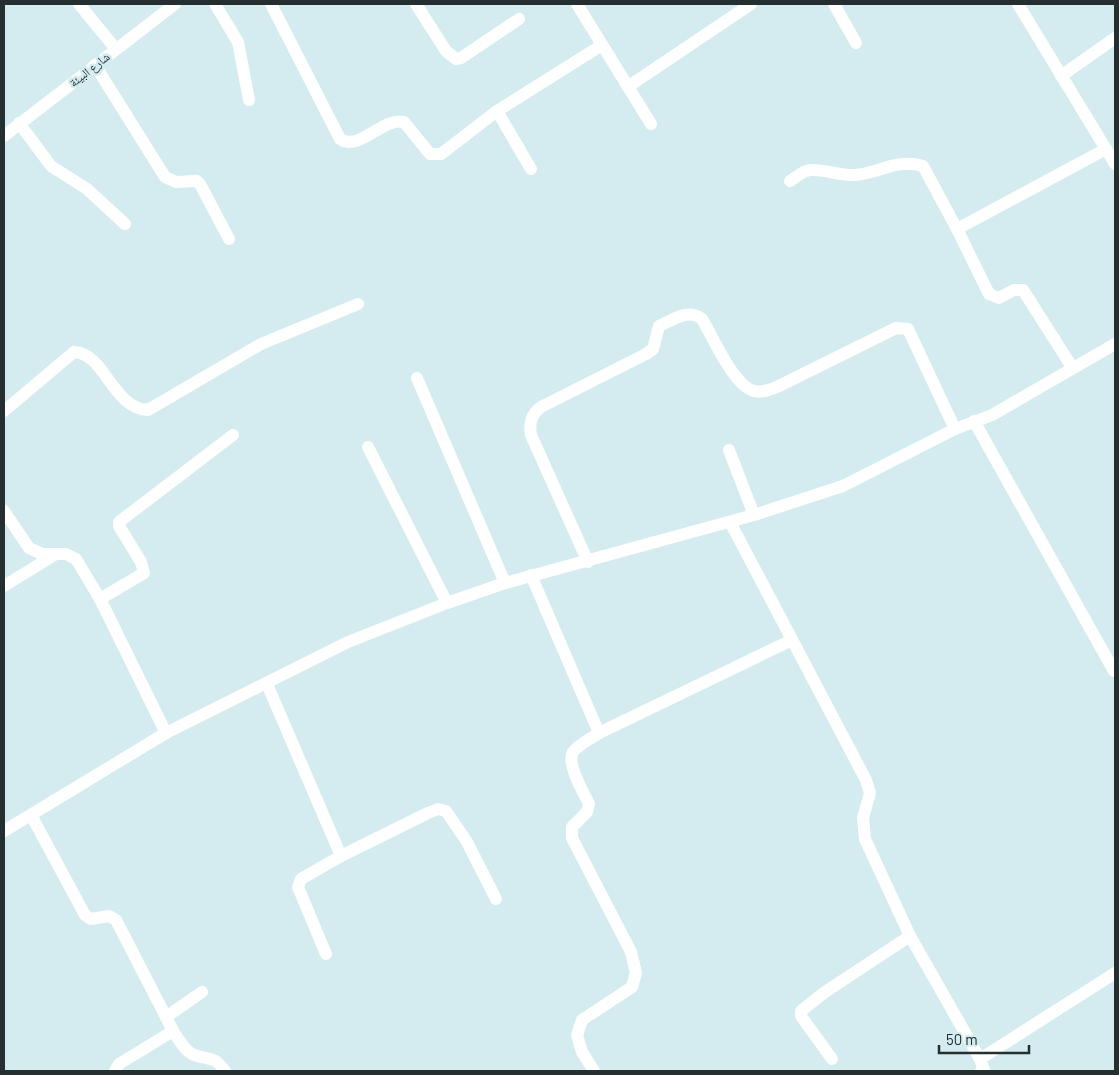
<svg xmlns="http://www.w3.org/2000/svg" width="1119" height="1075" viewBox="0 0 1119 1075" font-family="Barlow,'Noto Naskh Arabic',sans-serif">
	<rect width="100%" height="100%" fill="#d4ecef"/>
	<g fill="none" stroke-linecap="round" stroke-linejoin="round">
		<g stroke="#fff" stroke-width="12">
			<polyline points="79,4 115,48"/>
			<polyline points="215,4 238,42 249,100"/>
			<path d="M271,4L340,139C360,152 382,117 404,122L430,154H441L497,111L602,45"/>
			<polyline points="416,4 446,51 456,59 461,58 519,19"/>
			<polyline points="577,4 651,124"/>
			<polyline points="834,4 856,43"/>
			<polyline points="1018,4 1115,164"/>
			<polyline points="95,65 165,177 176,182 197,181 200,184 229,239"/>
			<polyline points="1061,76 1115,38"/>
			<polyline points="629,86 751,4"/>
			<polyline points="497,111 531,169"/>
			<polyline points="19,123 51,166 87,189 125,224"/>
			<polyline points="4,136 175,4"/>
			<path d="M790,181C796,177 804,170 811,170C825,169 839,176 854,175C879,174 895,158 923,166L957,229L1106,149"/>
			<polyline points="957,229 989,294 999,298 1014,290 1023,290 1072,367"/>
			<polyline points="417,378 505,583"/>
			<path d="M4,411L74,352C105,353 112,408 148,410L261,344L358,304"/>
			<polyline points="974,421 1114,671"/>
			<polyline points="368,447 447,603"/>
			<polyline points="729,450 754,515"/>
			<polyline points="4,511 29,548 42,554 66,554 76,559 100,599 166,733"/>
			<polyline points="730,522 866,780 870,793 863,818 865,839 910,936 980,1059 1115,973"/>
			<path d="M588,562L531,435C529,422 531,415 541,407L646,354L653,349L659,326C673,320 688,308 702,319C713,337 733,385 754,391C762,393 769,390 777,387L896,328L908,329L955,429"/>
			<path d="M531,575L599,733C592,738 578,745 573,752C566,764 584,793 589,804L587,812L572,827V838L631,952L636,973L632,987L582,1020L577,1035L582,1052L594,1071"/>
			<polyline points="4,586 56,554"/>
			<polyline points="100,599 144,573 141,562 119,526 119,522 233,435"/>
			<polyline points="267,684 341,856 301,879 298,887 326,954"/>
			<polyline points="599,733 792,640"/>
			<polyline points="31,815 85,915 91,919 109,916 116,920 166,1017 202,992"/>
			<polyline points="4,831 166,733 348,642 447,603 505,583 754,515 843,486 955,429 992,415 1115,344"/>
			<polyline points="341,856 428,813 438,809 446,811 467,842 496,899"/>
			<path d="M173,1031C178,1038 185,1052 194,1055C211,1061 213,1055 225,1071"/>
			<polyline points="832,1059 801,1016 801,1011 825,992 910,936"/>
			<polyline points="980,1059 984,1070 981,1071"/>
			<polyline points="115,1071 119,1064 173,1031 166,1017"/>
		</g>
	</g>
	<g text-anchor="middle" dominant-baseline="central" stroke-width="5" stroke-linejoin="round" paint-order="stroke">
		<g font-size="12" fill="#262f30" stroke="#d4ecef">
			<text transform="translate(89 69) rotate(-38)">شارع البيئة</text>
		</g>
	</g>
	<rect width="1119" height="1075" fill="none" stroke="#262f30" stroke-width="10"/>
	<path d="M939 1045v8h90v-8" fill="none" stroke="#262f30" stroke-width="2.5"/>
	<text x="946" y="1045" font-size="15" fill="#262f30" stroke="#d4ecef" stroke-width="4" paint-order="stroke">50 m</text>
</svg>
